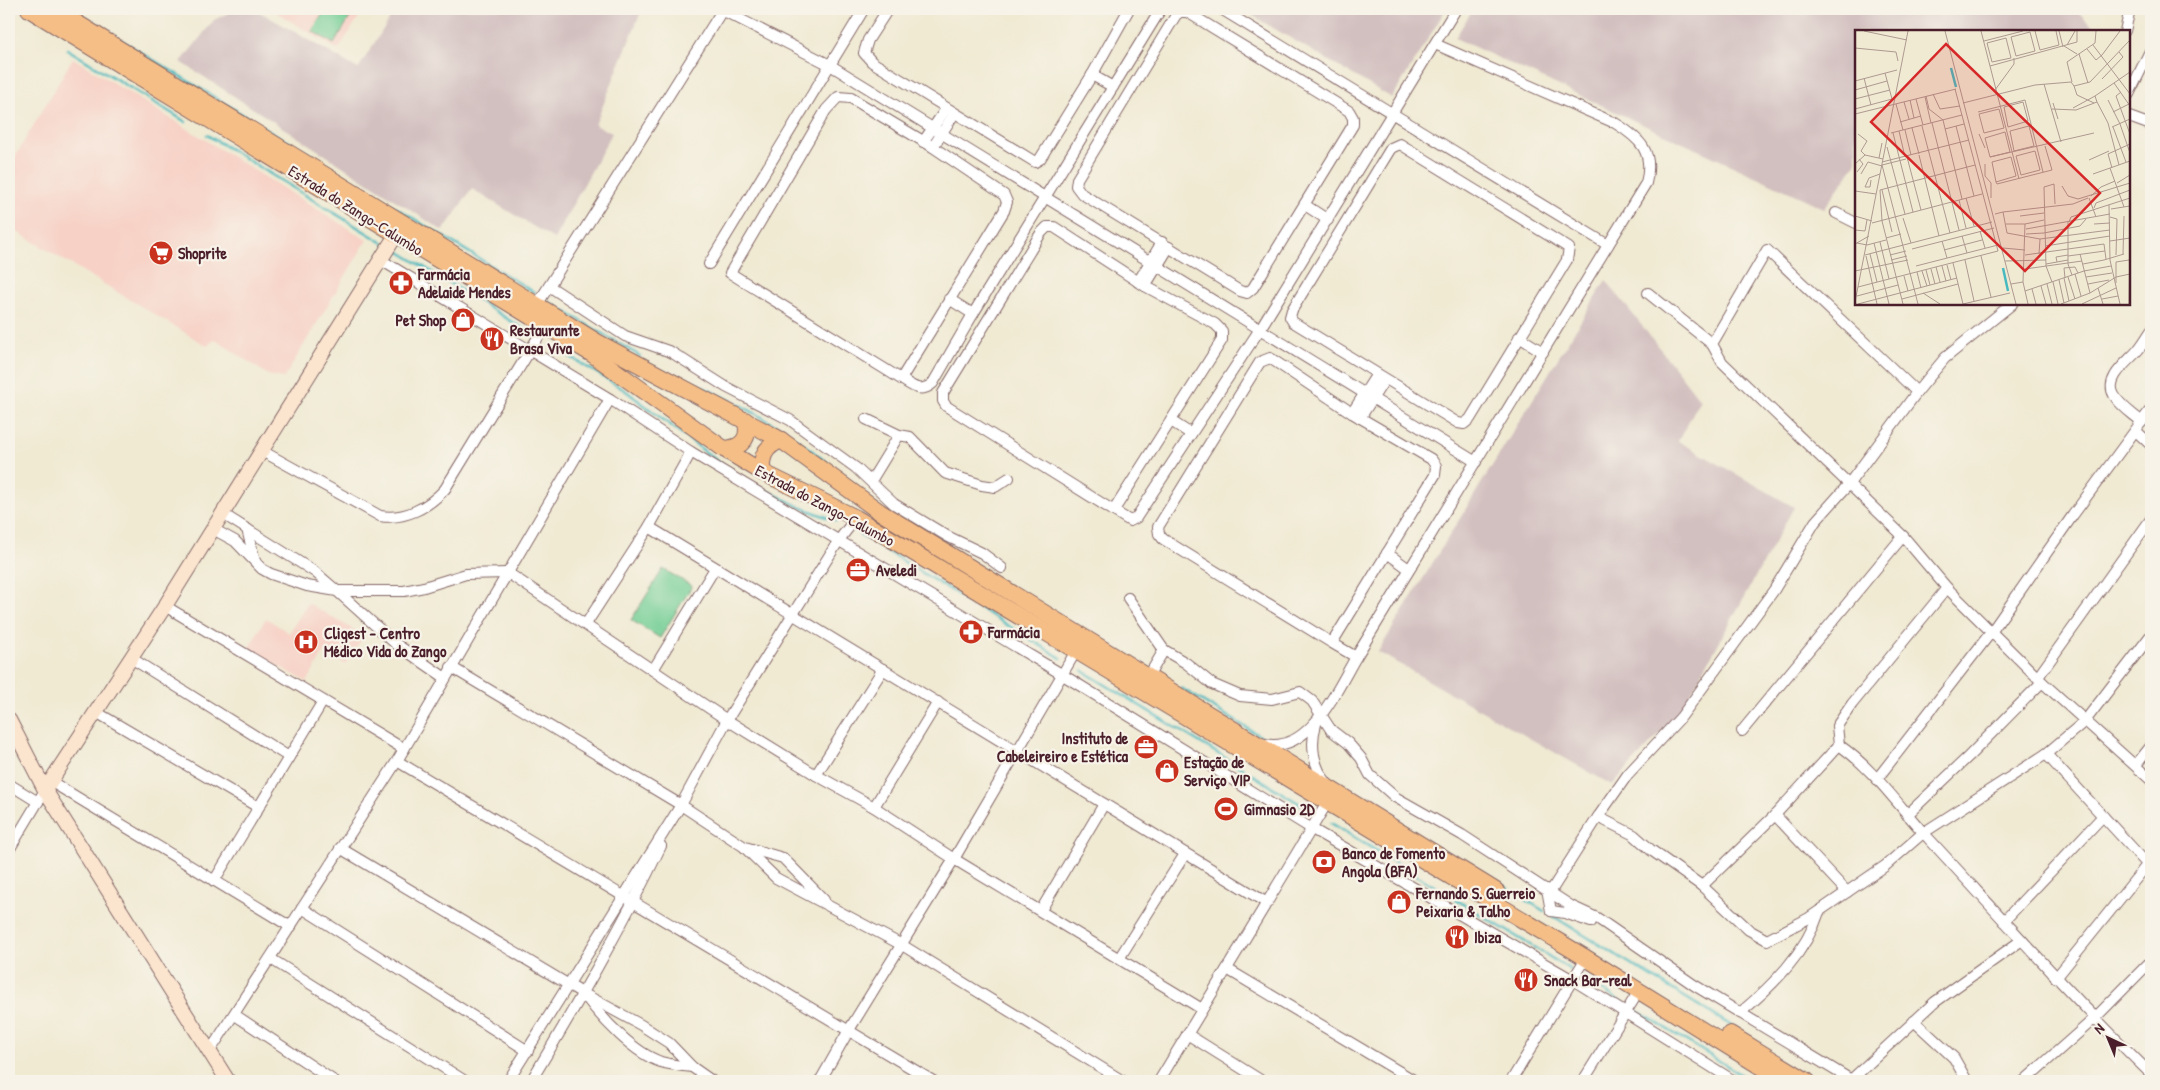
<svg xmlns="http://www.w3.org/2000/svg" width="2160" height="1090" viewBox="0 0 2160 1090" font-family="'Patrick Hand',sans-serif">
	<rect width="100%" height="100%" fill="#f7f3e8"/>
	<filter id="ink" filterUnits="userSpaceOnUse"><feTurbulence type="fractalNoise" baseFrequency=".02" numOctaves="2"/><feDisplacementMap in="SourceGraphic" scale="10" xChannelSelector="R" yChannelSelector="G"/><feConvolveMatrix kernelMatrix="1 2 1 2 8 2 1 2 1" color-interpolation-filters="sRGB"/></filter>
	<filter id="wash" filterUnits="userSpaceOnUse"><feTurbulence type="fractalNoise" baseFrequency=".0096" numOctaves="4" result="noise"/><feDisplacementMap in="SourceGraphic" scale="20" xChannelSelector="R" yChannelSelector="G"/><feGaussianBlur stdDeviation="1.12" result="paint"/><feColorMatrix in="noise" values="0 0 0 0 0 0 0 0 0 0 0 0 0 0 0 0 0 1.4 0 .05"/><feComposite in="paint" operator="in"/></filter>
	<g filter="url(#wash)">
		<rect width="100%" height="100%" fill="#f0ead3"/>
		<g fill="#f7d1c6">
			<polygon points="271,9 364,9 338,50"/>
			<polygon points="73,58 367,240 284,378 268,375 215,339 207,346 9,227 9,167"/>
			<polygon points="308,603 364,636 345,664 324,652 307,682 248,649 266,618 289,633"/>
		</g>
		<g fill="#d2bfbf">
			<polygon points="236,9 255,9 358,69 396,9 642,9 595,125 612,133 554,239 472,189 443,231 181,62 214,20"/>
			<polygon points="1241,9 1446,9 1392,98"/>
			<polygon points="1473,9 2075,9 2098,31 1856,31 1856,164 1824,208 1455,38"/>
			<polygon points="1606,280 1700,400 1678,441 1794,507 1681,711 1612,785 1378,652"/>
		</g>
		<g fill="#76cf96" stroke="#607760">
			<polygon points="326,9 355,9 334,44 312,31"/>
			<polygon points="663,569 692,586 660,638 631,620"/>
		</g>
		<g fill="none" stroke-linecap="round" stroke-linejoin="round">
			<g stroke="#49b9c0" stroke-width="2.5">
				<polyline points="70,9 534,292"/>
				<polyline points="67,49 186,122"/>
				<polyline points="207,135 385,244"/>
				<polyline points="395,249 530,333"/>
				<polyline points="549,302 640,356"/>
				<polyline points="551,345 626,391 725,467"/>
				<path d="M676,375C735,401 780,423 830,465"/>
				<polyline points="758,486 800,507 837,521"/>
				<polyline points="859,534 1061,658"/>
				<polyline points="1083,671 1310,810"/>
				<polyline points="1181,688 1265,739"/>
				<polyline points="1331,823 1571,970"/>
				<polyline points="1499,883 1544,911"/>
				<polyline points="1553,916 1735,1028"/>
				<polyline points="1591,983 1625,1004"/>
				<polyline points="1634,1009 1752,1081"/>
				<polyline points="1812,1075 1821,1081"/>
			</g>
		</g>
	</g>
	<g filter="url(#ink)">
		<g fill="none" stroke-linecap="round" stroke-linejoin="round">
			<defs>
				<g id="street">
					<polyline points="720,9 830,65 1476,462"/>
					<polyline points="888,9 868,40 864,53 872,62 1035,162 1040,159 1092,75 1129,9"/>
					<polyline points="1221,9 1608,245"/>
					<polygon points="1180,12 1187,12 1349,111 1353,118 1353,125 1253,288 1247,293 1240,291 1082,194 1076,186 1077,179 1176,15"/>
					<polyline points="2125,31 2130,9"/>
					<polyline points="1092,75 1113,87"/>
					<polyline points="2129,94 2151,49"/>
					<polygon points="838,97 851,98 933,147 1004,195 1007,202 1004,211 901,379 730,273 826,110"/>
					<polyline points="2129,117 2151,125"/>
					<polyline points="923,142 946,109"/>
					<polygon points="1400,144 1569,248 1567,260 1470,419 1464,424 1458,423 1293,322 1290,317 1292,310 1391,148"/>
					<polyline points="933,147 954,114"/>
					<polyline points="1305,205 1328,220"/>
					<polyline points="1836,213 1856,223"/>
					<polyline points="381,260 610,399 691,452 1063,675 1312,829 1573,980 1734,1081"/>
					<polyline points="709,264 864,9"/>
					<polyline points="1138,282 1162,242"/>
					<polyline points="549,286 625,336 671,352 726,387 790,420 856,468 894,504 947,536 982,553 1002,568"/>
					<polyline points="1145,286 1169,247"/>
					<polyline points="1648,293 1712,344"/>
					<polyline points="949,299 973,314"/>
					<polyline points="537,305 723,9"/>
					<polyline points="1519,337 1543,352"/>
					<path d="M901,379C912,386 921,394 933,383L973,314L1161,9"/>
					<polyline points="1917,392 1767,250 1712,344 1722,362 1903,536 1947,588 2042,682 2151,780"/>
					<polyline points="1352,413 1377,374"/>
					<polyline points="1360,418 1385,379"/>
					<polyline points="866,419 899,435 910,437 945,473 982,485 995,487 1009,478"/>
					<polyline points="1171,421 1191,434"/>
					<path d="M2142,422C2133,414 2120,406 2114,395C2104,378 2129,361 2138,350C2143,344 2147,337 2151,331"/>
					<polyline points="2136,431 2151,445"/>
					<path d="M262,451L380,516C404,520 428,508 445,489L545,326"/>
					<polyline points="871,481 899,435"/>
					<polyline points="1114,510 1222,340 1222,331 1215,324 1145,286 1054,227 1047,227 1041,233 943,393 943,401 946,406 1130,521 1136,518 1260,329 1456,9"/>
					<polyline points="223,514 315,572 337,591 404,591 424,587 466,574 508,573 727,720 816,775 874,807 954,859 1202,1009"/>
					<polyline points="649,527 1267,903"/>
					<polyline points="213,529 235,541 262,569 271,574 307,586 337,591 396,644 444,677"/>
					<polyline points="247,529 255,561"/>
					<polyline points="1387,553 1409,569"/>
					<path d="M1947,588L1852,704L1837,726L1839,745C1875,770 1900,808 1930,840C2003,919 2074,999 2151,1074"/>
					<polyline points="1128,598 1164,650 1186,663 1212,684 1240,696 1272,699 1300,692 1312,701 1331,730 1348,743 1361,758 1370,775 1395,797 1462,835 1571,906 1597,918 1694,985 1853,1081"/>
					<polyline points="165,606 404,749"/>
					<polyline points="586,624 649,527 691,452"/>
					<path d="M1332,643L1435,475L1436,466L1431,459L1352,413L1270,358L1260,362L1158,527L1159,534L1163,539L1332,643L1356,657L1646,183C1654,152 1641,139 1615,123L1435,44"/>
					<polyline points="131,658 289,757"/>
					<polyline points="451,667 681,805 743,846 776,878 902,945 1123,1081"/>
					<polyline points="653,670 715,568"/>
					<polyline points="1148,677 1164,650"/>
					<polyline points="2038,677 2151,519"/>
					<polyline points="96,712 258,807"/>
					<path d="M1316,724C1310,744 1313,767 1327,783"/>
					<polyline points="1742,731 1903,536"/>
					<path d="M1261,743C1308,758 1337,689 1356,657"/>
					<polyline points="2046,754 2147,864"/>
					<polyline points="397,761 933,1081"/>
					<polyline points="2136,765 2151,746"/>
					<polyline points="816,775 883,669"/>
					<polyline points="1877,779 1992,631 2073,515 2151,409"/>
					<polyline points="50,781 291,927"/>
					<polyline points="9,784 38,802"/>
					<polyline points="874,807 938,702"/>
					<polyline points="1775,815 1847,892"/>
					<polyline points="1907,815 1969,756 2042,682"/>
					<polyline points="1598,817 1628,774 1681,717 1774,590 1815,522 1848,485 1917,392 1945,358 2012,304"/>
					<polyline points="745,847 783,858 824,900"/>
					<polyline points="340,848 584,994 641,1025 669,1043 692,1067 712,1081"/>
					<polyline points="9,850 45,790"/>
					<polyline points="214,881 323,701"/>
					<polyline points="1702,886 1775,815 1839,745"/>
					<polyline points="1547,889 1551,911"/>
					<polyline points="1551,891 1598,817 1634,835 1651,850 1702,886 1749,930 1767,940 1809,918 1885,866 1923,833 2046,754 2085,721 2151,635"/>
					<polyline points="302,908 528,1051"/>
					<polyline points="1041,910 1104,804"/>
					<polyline points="1551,911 1565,913 1591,922"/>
					<polyline points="2004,921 2103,816"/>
					<polyline points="1120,957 1185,854"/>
					<polyline points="271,959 465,1081"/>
					<polyline points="1227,969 1415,1081"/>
					<polyline points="2056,978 2151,860"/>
					<path d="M586,997C603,1020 634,1053 661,1062C671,1065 682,1066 692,1067"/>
					<path d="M1740,1013C1772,986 1806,953 1819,912"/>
					<polyline points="235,1015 334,1081"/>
					<polyline points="1914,1021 1954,1058 1967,1081"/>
					<polyline points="1187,1034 1262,1081"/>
					<polyline points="210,1051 397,761 610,399"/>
					<polyline points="1851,1080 1935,1002 2022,940"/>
					<polyline points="508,1081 681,805 727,720 839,540 856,518"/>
					<path d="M531,1081C577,1004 622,927 661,846"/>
					<polyline points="820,1081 849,1030 954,859 1076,651"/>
					<polyline points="1159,1081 1327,803"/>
					<polyline points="1511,1081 1586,958"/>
					<polyline points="1583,1081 1639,991"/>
					<polyline points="2024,1081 2094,1019 2151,961"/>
				</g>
				<g id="secondary">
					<polyline points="9,720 45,790 228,1081"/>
					<polyline points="45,790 165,606 396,235"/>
				</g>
				<g id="primary">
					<polyline points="29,9 592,354 724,449 762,472 856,518 1586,958 1784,1081"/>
					<polyline points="54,9 597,342 781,440 880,512 1496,891"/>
					<path d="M724,449C743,448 751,437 745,420"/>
					<path d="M762,472C761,456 765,447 781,440"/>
					<polyline points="1730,1034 1807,1081"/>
				</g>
			</defs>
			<use href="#street" stroke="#846666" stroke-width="12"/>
			<use href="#secondary" stroke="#846666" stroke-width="16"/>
			<use href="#primary" stroke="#846666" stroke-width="18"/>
			<use href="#street" stroke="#fff" stroke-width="10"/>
			<use href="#secondary" stroke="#fbe5cf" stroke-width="14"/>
			<use href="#primary" stroke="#f6be87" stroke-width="16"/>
		</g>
	</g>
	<defs>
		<symbol id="supermarket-disc" viewBox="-11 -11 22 22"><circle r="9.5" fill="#c8321e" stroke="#f7f3e8"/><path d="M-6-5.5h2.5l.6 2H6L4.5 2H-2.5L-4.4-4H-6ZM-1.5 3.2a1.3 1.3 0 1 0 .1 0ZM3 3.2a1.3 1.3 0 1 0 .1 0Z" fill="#fff"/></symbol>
		<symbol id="pharmacy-disc" viewBox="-11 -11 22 22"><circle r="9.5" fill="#c8321e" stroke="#f7f3e8"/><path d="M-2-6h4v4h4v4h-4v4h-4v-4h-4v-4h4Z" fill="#fff"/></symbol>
		<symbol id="shop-disc" viewBox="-11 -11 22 22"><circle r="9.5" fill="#c8321e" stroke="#f7f3e8"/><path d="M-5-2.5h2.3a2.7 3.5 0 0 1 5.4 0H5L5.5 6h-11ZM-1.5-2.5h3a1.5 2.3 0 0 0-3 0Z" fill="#fff"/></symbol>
		<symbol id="restaurant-disc" viewBox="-11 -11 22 22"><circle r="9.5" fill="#c8321e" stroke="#f7f3e8"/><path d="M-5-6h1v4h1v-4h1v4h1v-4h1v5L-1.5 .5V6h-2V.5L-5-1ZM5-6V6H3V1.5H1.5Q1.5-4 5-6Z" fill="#fff"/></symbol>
		<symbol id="office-disc" viewBox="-11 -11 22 22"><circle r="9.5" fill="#c8321e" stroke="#f7f3e8"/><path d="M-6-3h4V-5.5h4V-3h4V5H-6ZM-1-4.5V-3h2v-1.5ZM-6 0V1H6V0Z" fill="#fff"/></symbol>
		<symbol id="hospital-disc" viewBox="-11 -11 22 22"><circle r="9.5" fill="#c8321e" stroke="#f7f3e8"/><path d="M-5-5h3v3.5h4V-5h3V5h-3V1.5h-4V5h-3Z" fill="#fff"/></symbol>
		<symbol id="stadium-disc" viewBox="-11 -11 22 22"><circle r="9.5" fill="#c8321e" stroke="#f7f3e8"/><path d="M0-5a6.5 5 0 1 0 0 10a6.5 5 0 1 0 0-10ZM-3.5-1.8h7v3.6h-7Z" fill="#fff"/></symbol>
		<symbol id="bank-disc" viewBox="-11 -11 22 22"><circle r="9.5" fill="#c8321e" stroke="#f7f3e8"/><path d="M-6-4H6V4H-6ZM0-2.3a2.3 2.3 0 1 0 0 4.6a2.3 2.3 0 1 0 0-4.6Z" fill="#fff"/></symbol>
	</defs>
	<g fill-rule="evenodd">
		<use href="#supermarket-disc" x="147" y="239" width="28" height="28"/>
		<use href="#pharmacy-disc" x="387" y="269" width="28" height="28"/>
		<use href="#shop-disc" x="449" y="306" width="28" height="28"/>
		<use href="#restaurant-disc" x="478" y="325" width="28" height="28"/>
		<use href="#office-disc" x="844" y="556" width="28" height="28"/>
		<use href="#pharmacy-disc" x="957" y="618" width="28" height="28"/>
		<use href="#hospital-disc" x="292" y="628" width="28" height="28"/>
		<use href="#office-disc" x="1132" y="733" width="28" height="28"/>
		<use href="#shop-disc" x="1153" y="757" width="28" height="28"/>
		<use href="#stadium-disc" x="1212" y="795" width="28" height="28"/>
		<use href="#bank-disc" x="1310" y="848" width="28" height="28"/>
		<use href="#shop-disc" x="1385" y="888" width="28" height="28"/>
		<use href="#restaurant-disc" x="1443" y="923" width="28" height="28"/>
		<use href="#restaurant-disc" x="1512" y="966" width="28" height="28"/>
	</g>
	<g text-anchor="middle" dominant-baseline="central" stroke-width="4.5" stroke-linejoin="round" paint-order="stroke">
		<g font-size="16" fill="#4a1f2b" stroke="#f7f3e8">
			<text transform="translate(356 210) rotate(32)">Estrada do Zango-Calumbo</text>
			<text transform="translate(825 505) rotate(28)">Estrada do Zango-Calumbo</text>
		</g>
		<g font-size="16" font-weight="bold" fill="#4a1f2b" stroke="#f7f3e8" text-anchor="start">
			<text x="178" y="253">Shoprite</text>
			<text x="418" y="274">Farmácia<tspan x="418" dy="18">Adelaide Mendes</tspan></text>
			<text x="446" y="320" text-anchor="end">Pet Shop</text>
			<text x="510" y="330">Restaurante<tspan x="510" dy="18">Brasa Viva</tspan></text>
			<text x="876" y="570">Aveledi</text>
			<text x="988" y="632">Farmácia</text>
			<text x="324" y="633">Cligest - Centro<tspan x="324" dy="18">Médico Vida do Zango</tspan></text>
			<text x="1128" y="738" text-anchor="end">Instituto de<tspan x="1128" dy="18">Cabeleireiro e Estética</tspan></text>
			<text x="1184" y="762">Estação de<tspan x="1184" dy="18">Serviço VIP</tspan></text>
			<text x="1244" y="809">Gimnasio 2D</text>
			<text x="1342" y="853">Banco de Fomento<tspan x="1342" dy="18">Angola (BFA)</tspan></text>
			<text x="1416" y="893">Fernando S. Guerreio<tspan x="1416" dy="18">Peixaria &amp; Talho</tspan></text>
			<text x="1474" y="937">Ibiza</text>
			<text x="1544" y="980">Snack Bar-real</text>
		</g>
	</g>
	<g transform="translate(1855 30)">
		<rect width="275" height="275" fill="#f0ead3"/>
		<path fill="none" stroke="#49b9c0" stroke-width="2.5" d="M96,38L101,57M148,238L153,261"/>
		<path fill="none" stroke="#ae9990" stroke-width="1" d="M9,1L52,10M90,1L161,274M126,1L164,149M180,1L185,20L204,15L201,1M204,1L208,17M175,2L180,21L161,26L156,7ZM151,8L156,28L137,32L132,13ZM129,11L168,1M212,15L220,1M238,15L275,64M209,16L222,24M0,18L41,22L43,31M232,19L241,30L247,25M224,24L233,53M247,25L265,1M135,36L222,12V1M30,43L37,69M9,48L16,75M247,49L268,27L264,22M0,51L42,40M217,52L212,32L240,13L241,1M259,53L275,76M189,54L206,112M219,56L222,65L239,73M100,59L143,221M0,60L32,51M140,60L159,34V28M266,62L261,66L275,104M78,64L85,79L105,76M71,66L74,79L88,90L107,169M70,67L76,93M0,69L35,60M61,69L68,95M55,70L59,88M253,70L265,94M49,72L54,89M168,72L173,91L153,97L149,77ZM242,72L253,93L264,135M108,73L180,55L216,52L219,56L235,52L275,10M198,73L203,89M41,74L48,100M218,78L240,66M0,79L37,69M144,79L149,98L129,103L124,84ZM197,79L221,80L242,72L240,66L275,42M123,82L170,70L188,142M258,82L274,74M0,84L101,59M45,92L66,86M77,93L104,200M265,94L275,123M67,96L95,203M101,96L119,166M174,96L179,116L159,121L155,101ZM257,97L275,89M258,97L271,132M57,98L64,124M90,99L109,94M50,100L56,125M44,101L50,127M150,102L155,122L135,127L130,108ZM36,103L107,85M38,103L58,182M3,104L12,111L6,121L10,125M124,104L130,118M32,117L50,184M180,121L185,140L166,145L161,126ZM64,125L84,206M52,127L66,180M135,127L239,103M156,127L161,146L141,152L137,132ZM24,128L27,113M234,130L254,121M27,132L114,110M0,134L10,125L28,129M130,134V146L136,153V168M27,135L63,274M27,135L51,129M255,138L269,177M257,138L253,124L275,114M2,142L8,134L4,129M6,144L13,132L27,136M238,144L275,131M16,150L15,157H10L14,148L25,144M141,152L142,154L197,140L190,116M262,153L275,145M207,156L213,166L223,169L275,153M25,160L27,191L48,274M25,160L120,135M27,160L37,202M0,161L21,164M236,166L246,157L260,151M111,168L119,196M234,168L241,187M104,170L111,198M254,175L255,230L265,274M239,178L241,173L275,160M256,179L275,176M148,182L218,174L233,168M140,184L148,182L152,203L185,209L255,200M0,186L17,191M165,186L189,183M255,187L262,189L261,225M48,188L56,213M213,192V234L217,245M214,192L216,187L275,168M17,193L127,164M151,194H170M239,194L255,193M171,199L255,184M0,200L10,201L12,190M125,201L130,218M189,203L225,196L231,189M171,204L189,203M107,206L112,223M31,208L46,204M87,211L92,228M255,211L275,208M25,212L34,249M2,213L12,215L31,210M19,213L34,274M0,214L14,206M190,216L255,206M148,218L170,220M57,219L139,198M89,220L127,210M15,224L22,252M184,224L185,209M225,224L235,263M268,224L269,186M10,225L137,192M35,225L51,221M170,225L249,214L251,229M11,226L22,274M126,226L136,267M213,226L250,221M36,230L52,226M110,230L119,271M249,230L269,224M150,231L191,230M202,232L201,227L213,225M98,233L108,274L155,263M191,234L213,230M228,234L249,230M92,235L96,250M61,236L143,215M87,236L91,251M81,237L85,252M76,239L80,254M170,239L227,231M71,240L75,255M0,241L53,230M67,241L72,256M62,242L66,258M220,244L226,266M49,246L53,261M213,247L220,269M231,247L257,243M209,248L214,271M210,248L209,238L220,237L223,243M204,250L209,273M168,252L170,194L189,190M197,252L191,236L189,157L199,154L200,174M198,252L203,274M261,253V232L274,230M156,254L168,252L173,274M192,254L197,274M233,254L254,250M186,256L191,274M3,257L143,221M243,258L248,274M177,259L181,274M170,261L229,241L256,236M68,263L85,274M2,266L43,255M47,269L103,254M247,269L263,266M0,272L53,1M3,274L102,248M206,274L235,263L261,247L275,244M227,274L261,258M274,274L275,210"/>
		<path fill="#d62828" fill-opacity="0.15" stroke="#d62828" stroke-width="2.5" d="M91,14L245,163L170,241L16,92Z"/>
		<rect width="275" height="275" fill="none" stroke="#4a1f2b" stroke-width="2.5"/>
	</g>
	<rect width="2160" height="1090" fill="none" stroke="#f7f3e8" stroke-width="30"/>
	<g transform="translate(2108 1038) rotate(316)" stroke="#f7f3e8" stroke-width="4" paint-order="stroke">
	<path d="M0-4L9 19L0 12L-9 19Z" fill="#4a1f2b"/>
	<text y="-8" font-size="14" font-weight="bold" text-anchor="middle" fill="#4a1f2b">N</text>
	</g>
</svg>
